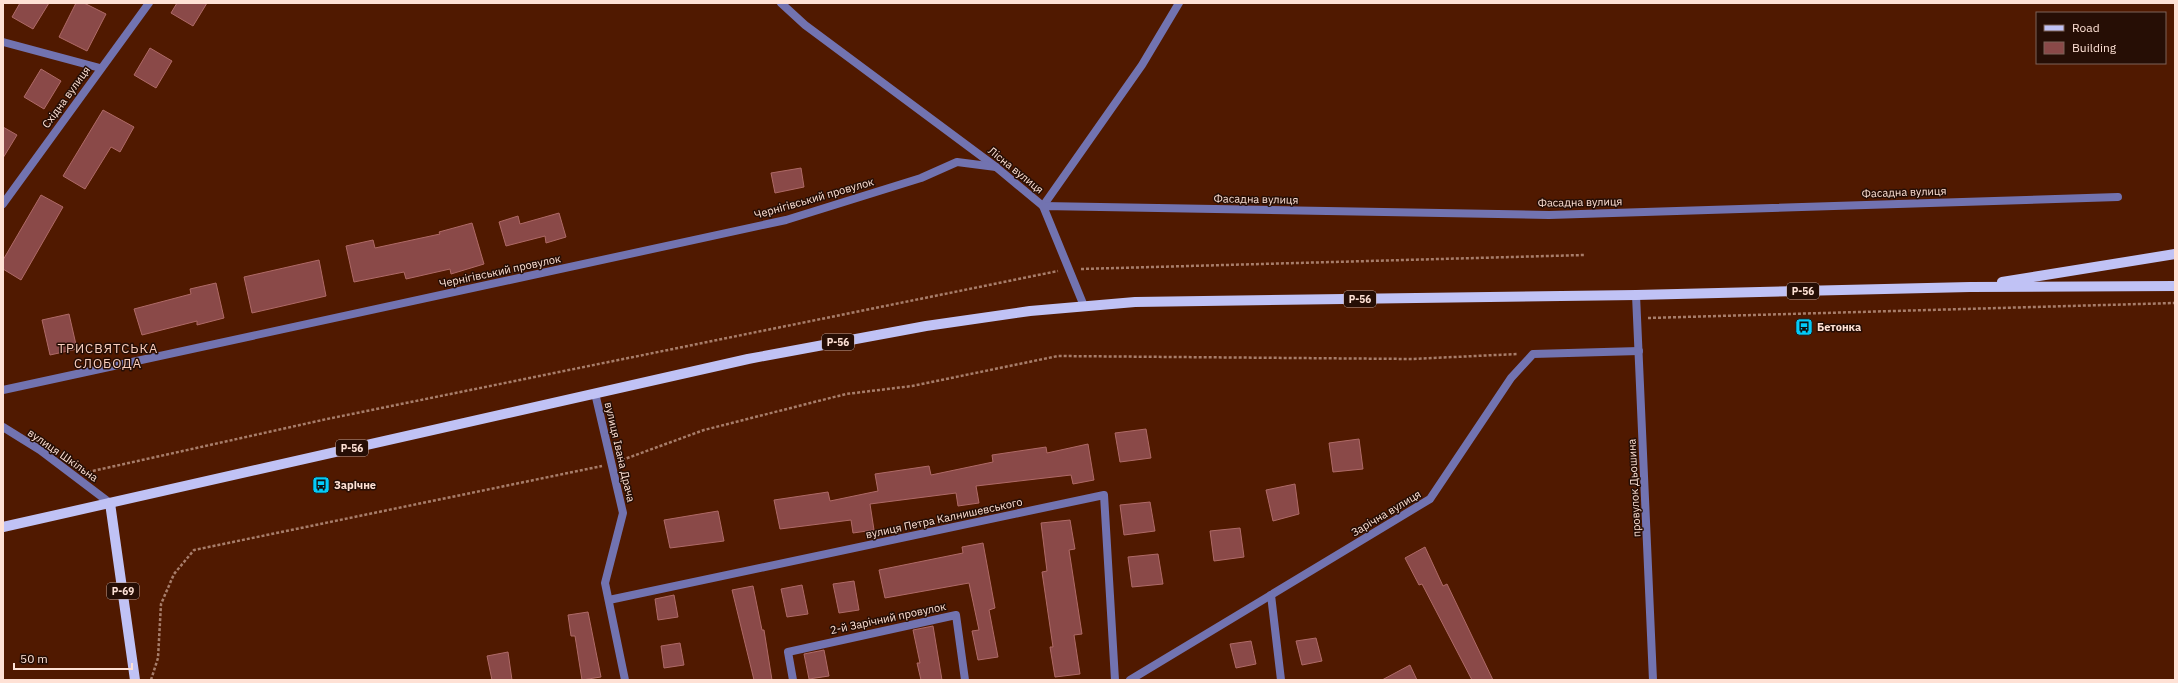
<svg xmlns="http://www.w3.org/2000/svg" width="2178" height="683" viewBox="0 0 2178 683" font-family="'IBM Plex Sans',sans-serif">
	<rect width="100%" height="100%" fill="#501900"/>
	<g fill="#8a4948" stroke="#af6a67">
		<polygon points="20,3 49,3 33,29 12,17"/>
		<polygon points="76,3 84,3 106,14 87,51 59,37"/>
		<polygon points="177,3 207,3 193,26 171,13"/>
		<polygon points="150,48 172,61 156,88 134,75"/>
		<polygon points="41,69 61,81 44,109 24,97"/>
		<polygon points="103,110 134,127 120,152 111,147 85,189 63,176"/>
		<polygon points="3,127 17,135 3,158"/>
		<polygon points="801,168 804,187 775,193 771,173"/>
		<polygon points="41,195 63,207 21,280 3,269 3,260"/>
		<polygon points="559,213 566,237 546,243 545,236 506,246 499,222 518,216 520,224"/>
		<polygon points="472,223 484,264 451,274 450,269 406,279 404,272 354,282 346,246 373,240 375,248 440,234 439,232"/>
		<polygon points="319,260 326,296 252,313 244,277"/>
		<polygon points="216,283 224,318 197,325 197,321 142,335 134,309 191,294 190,289"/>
		<polygon points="69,314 77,349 50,355 42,320"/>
		<polygon points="1146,429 1151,458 1120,462 1115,433"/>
		<polygon points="1359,439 1363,469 1333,472 1329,443"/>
		<polygon points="1088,444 1094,480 1073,484 1071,475 976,486 979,503 958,506 956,493 870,504 874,530 853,533 851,520 780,529 774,500 828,492 830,501 878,491 875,474 929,466 931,475 993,462 992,455 1046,447 1047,453"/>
		<polygon points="1295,484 1299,514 1273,521 1266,490"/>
		<polygon points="1150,502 1155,531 1124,535 1120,505"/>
		<polygon points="718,511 724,541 670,548 664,520"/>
		<polygon points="1070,520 1075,549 1069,550 1082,634 1074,635 1080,674 1055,677 1050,647 1053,647 1042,572 1047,571 1041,523"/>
		<polygon points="1240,528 1244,557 1214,561 1210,531"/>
		<polygon points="983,543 995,608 989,610 998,657 978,660 972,631 979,630 969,583 885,598 879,570 963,553 962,547"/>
		<polygon points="1425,547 1443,586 1447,584 1493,680 1472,680 1422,584 1419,585 1405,558"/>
		<polygon points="1158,554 1163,584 1132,587 1128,557"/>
		<polygon points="854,581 859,610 839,613 833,584"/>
		<polygon points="802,585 808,614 787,617 781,589"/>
		<polygon points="753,586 762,630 764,630 772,680 754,680 732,590"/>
		<polygon points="674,595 678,617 658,620 655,599"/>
		<polygon points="588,612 601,677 582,680 575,636 571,636 568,615"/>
		<polygon points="933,626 942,680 921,680 917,663 920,663 913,630"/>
		<polygon points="1316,638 1322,661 1302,665 1296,641"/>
		<polygon points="1251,641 1256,664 1236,668 1230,644"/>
		<polygon points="680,643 684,665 664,668 661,646"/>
		<polygon points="824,650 829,676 809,679 804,654"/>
		<polygon points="508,652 512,680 492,680 487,656"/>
		<polygon points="1410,665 1417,680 1382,680"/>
	</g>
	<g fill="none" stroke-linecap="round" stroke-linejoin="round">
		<g stroke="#a77d6a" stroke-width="2.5" stroke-dasharray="3 2" stroke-linecap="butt">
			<polyline points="1081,269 1584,255"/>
			<polyline points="1648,318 2175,303"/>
			<polyline points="622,460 704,430 846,394 912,386 1058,356 1412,359 1517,354"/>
			<polyline points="88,472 327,419 1058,271"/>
			<polyline points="151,680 158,658 161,604 174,574 194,550 602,466"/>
		</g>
		<polyline stroke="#7273b0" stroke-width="8" points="793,680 788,652 956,615 965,680"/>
		<g stroke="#7273b0" stroke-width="8">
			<polyline points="781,3 805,25 996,167 1043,206 1142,65 1179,3"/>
			<polyline points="3,42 100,68"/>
			<polyline points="3,204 149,3"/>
			<polyline points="1636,295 1653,680"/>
			<polyline points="1084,306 1043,206 1549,215 2118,197"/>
			<polyline points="3,390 786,220 921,178 957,162 996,167"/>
			<polyline points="595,393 623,513 605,583 625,680"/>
			<polyline points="3,427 40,450 110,503"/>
			<polyline points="1271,595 1281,680"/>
			<polyline points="609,600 1104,495 1115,680"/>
			<polyline points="1130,680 1430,499 1511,378 1533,354 1639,351"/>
		</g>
		<g stroke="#c0c2f5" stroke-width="10">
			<polyline points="2002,282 2175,254"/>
			<polyline points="110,503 135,680"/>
			<polyline points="3,527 748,359 926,326 1030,311 1135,302 1636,295 1970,287 2175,286"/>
		</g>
	</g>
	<defs>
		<symbol id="bus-square" viewBox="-11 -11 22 22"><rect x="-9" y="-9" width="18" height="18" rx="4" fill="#03cbf9" stroke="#260e05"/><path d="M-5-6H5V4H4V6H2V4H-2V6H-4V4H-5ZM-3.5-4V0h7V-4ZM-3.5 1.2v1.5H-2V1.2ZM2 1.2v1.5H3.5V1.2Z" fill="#111"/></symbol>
	</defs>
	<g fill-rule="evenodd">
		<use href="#bus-square" x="1794" y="317" width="20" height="20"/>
		<use href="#bus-square" x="311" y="475" width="20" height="20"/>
	</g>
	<g text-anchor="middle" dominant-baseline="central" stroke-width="3" stroke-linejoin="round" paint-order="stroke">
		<g fill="#260e05" stroke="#bda297" stroke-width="1">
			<rect x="1787" y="283" width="32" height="16" rx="3"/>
			<rect x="1344" y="291" width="32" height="16" rx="3"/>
			<rect x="822" y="334" width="32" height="16" rx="3"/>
			<rect x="336" y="440" width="32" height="16" rx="3"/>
			<rect x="107" y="583" width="32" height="16" rx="3"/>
		</g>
		<g font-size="10" font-weight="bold" fill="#fee1d5">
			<text x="1803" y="291">Р-56</text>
			<text x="1360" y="299">Р-56</text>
			<text x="838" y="342">Р-56</text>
			<text x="352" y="448">Р-56</text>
			<text x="123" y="591">Р-69</text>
		</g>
		<g font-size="11" fill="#fee1d5" stroke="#260e05">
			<text transform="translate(66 97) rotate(-54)">Східна вулиця</text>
			<text transform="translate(1016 170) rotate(39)">Лісна вулиця</text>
			<text transform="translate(1904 192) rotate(-2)">Фасадна вулиця</text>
			<text transform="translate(814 198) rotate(-16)">Чернігівський провулок</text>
			<text transform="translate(1256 199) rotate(1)">Фасадна вулиця</text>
			<text transform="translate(1580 202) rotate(-1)">Фасадна вулиця</text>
			<text transform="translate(500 271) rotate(-12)">Чернігівський провулок</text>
			<text transform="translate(620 452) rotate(77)">вулиця Івана Драча</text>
			<text transform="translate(63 455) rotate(35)">вулиця Шкільна</text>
			<text transform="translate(1634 488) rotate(-93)">провулок Дьошина</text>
			<text transform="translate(1386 513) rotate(-31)">Зарічна вулиця</text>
			<text transform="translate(944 518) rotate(-12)">вулиця Петра Калнишевського</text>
			<text transform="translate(888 618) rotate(-12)">2-й Зарічний провулок</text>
		</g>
		<g font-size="11" font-weight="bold" fill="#fee1d5" stroke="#260e05" text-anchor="start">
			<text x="1817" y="327">Бетонка</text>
			<text x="334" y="485">Зарічне</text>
		</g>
		<g font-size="13" letter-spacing="1" fill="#f9cebe" stroke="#260e05">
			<text x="108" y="348">ТРИСВЯТСЬКА<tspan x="108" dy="15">СЛОБОДА</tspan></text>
		</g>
	</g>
	<rect width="2178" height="683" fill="none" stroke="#fee1d5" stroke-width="8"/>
	<rect x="2036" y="12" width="130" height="52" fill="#260e05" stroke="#7c6258"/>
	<rect x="2044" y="25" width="20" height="6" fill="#c0c2f5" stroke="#7c6258"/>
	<text x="2072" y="32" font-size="12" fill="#fee1d5">Road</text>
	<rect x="2044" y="42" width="20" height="12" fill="#8a4948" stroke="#7c6258"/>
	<text x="2072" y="52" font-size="12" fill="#fee1d5">Building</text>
	<path d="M14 663v6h118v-6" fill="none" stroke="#fee1d5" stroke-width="2"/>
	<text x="20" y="663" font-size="12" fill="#fee1d5" stroke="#260e05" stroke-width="3" paint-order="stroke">50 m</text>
</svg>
